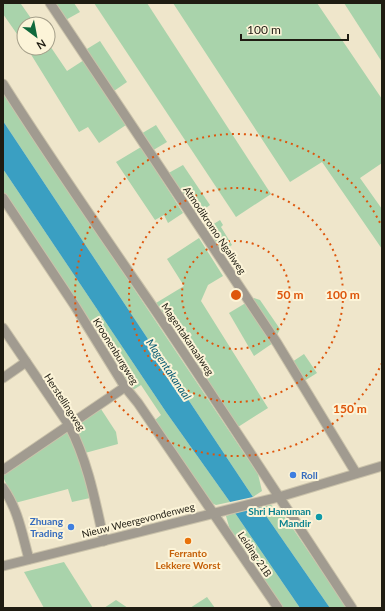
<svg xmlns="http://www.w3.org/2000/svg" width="385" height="611" viewBox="0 0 385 611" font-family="Lato,sans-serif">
	<rect width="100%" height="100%" fill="#efe6cb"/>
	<g fill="#a9d3ab">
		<polygon points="3,3 23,3 21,4 35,24 24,24 24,44 3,14"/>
		<polygon points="50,3 74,3 80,12 62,22"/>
		<polygon points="94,3 147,3 271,194 236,217"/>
		<polygon points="173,3 317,3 382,99 382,163 360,178 382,209 382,249 322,162 290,182"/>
		<polygon points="344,3 382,3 382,62"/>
		<polygon points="100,41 127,82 111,93 82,52"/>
		<polygon points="48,43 67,71 84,60 126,125 99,143 88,127 79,132 27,48 48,48"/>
		<polygon points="3,93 258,474 262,491 253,497 3,121"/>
		<polygon points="156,125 167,142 150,152 139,135"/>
		<polygon points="141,147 183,213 168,223 164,215 155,220 116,162"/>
		<polygon points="183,165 210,205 192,218 165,175"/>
		<polygon points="3,169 166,412 230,502 216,505 209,502 155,420 161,415 141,385 133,390 3,191"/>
		<polygon points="220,220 223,225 221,227 232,245 216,256 201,232"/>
		<polygon points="199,238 223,276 208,285 201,301 268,408 238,427 156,303 184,286 167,259"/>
		<polygon points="254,298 260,300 280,329 273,343 254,356 229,313"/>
		<polygon points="304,354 317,373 301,383 289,364"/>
		<polygon points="99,406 116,432 118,444 85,453 75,429 75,425"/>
		<polygon points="67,432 70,434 75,442 90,498 72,502 68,489 15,503 4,479 4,474"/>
		<polygon points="271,505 279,510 287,520 347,608 330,608 260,507"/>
		<polygon points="235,513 300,608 283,608 230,530 226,516"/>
		<polygon points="64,562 93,608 44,608 24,572"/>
		<polygon points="207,597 215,608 190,608"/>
		<polygon points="116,600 128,608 104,608"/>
	</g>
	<g fill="#3a9fc2">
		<polygon points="3,121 253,497 230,502 166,412 3,169"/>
		<polygon points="260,507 330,608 300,608 235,513"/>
	</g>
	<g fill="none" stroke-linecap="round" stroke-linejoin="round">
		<defs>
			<g id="minor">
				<polyline points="50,3 277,343 356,473"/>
				<path d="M3,84C51,160 102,233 153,307C221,407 286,508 352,608"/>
				<polyline points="3,198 75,306 125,387 138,403 278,608"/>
				<path d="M3,328L69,425C88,462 95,500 104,541"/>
				<polyline points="3,378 26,362"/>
				<polyline points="3,470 125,387"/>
				<path d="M3,488C18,509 22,534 29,559"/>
				<polyline points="3,566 279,497 382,466"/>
			</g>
		</defs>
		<use href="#minor" stroke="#cac2aa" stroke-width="11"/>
		<use href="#minor" stroke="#a19b90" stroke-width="9"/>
	</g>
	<g fill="none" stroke="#de560c" stroke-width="2" stroke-dasharray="2 4">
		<circle cx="236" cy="295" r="54"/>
		<circle cx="236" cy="295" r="107"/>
		<path d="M382 363A161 161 0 1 1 382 227"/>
	</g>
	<g fill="#3f7fe0" stroke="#fcf4d8" stroke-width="1.5">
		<circle cx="293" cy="475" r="4"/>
		<circle cx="71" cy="527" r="4"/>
	</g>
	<circle fill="#0f9aa8" stroke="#fcf4d8" stroke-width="1.5" cx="319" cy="517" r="4"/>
	<circle fill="#e8710a" stroke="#fcf4d8" stroke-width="1.5" cx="188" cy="541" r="4"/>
	<g text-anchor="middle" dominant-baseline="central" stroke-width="4" stroke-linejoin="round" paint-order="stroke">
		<g font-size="10" fill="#1f1c12" stroke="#fcf4d8">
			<text transform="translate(215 230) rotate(56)">Atmodikromo Ngaliweg</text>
			<text transform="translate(188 339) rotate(56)">Magentakanaalweg</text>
			<text transform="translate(116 351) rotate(58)">Kroonenburgweg</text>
			<text transform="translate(65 402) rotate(57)">Herstellingweg</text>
			<text transform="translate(138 520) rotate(-14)">Nieuw Weergevondenweg</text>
			<text transform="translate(255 554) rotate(56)">Leiding 21B</text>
		</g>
		<g font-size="10" font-weight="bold" fill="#366cbe" stroke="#fcf4d8" text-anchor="start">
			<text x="301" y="475">Roll</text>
			<text x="63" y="521" text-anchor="end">Zhuang<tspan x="63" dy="12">Trading</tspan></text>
		</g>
		<g font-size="10" font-weight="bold" fill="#0d838f" stroke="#fcf4d8" text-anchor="end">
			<text x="311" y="511">Shri Hanuman<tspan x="311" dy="12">Mandir</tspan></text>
		</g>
		<g font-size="10" font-weight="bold" fill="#c56008" stroke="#fcf4d8">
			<text x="188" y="553">Ferranto<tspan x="188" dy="12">Lekkere Worst</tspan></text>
		</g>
		<g font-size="11" font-style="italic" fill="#075b74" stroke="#fcf4d8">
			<text transform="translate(169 369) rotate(56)">Magentakanaal</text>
		</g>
	</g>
	<circle cx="236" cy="295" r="6" fill="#de560c" stroke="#fcf4d8" stroke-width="2"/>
	<g font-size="12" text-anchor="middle" font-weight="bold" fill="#de560c" stroke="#fcf4d8" stroke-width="4" stroke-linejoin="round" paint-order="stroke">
		<text x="290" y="299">50 m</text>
		<text x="343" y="299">100 m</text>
		<text x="350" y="413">150 m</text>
	</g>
	<rect width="385" height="611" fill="none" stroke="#1f1c12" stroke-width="8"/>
	<g transform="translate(36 36) rotate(148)"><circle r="19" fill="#fcf4d8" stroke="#a49e89"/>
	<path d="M0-3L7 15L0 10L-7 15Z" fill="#10693c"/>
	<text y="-6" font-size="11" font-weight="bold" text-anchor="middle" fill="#1f1c12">N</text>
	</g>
	<path d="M241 34v6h107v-6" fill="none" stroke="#1f1c12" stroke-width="2"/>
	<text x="247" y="34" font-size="12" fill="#1f1c12" stroke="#fcf4d8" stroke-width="3" paint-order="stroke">100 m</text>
</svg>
